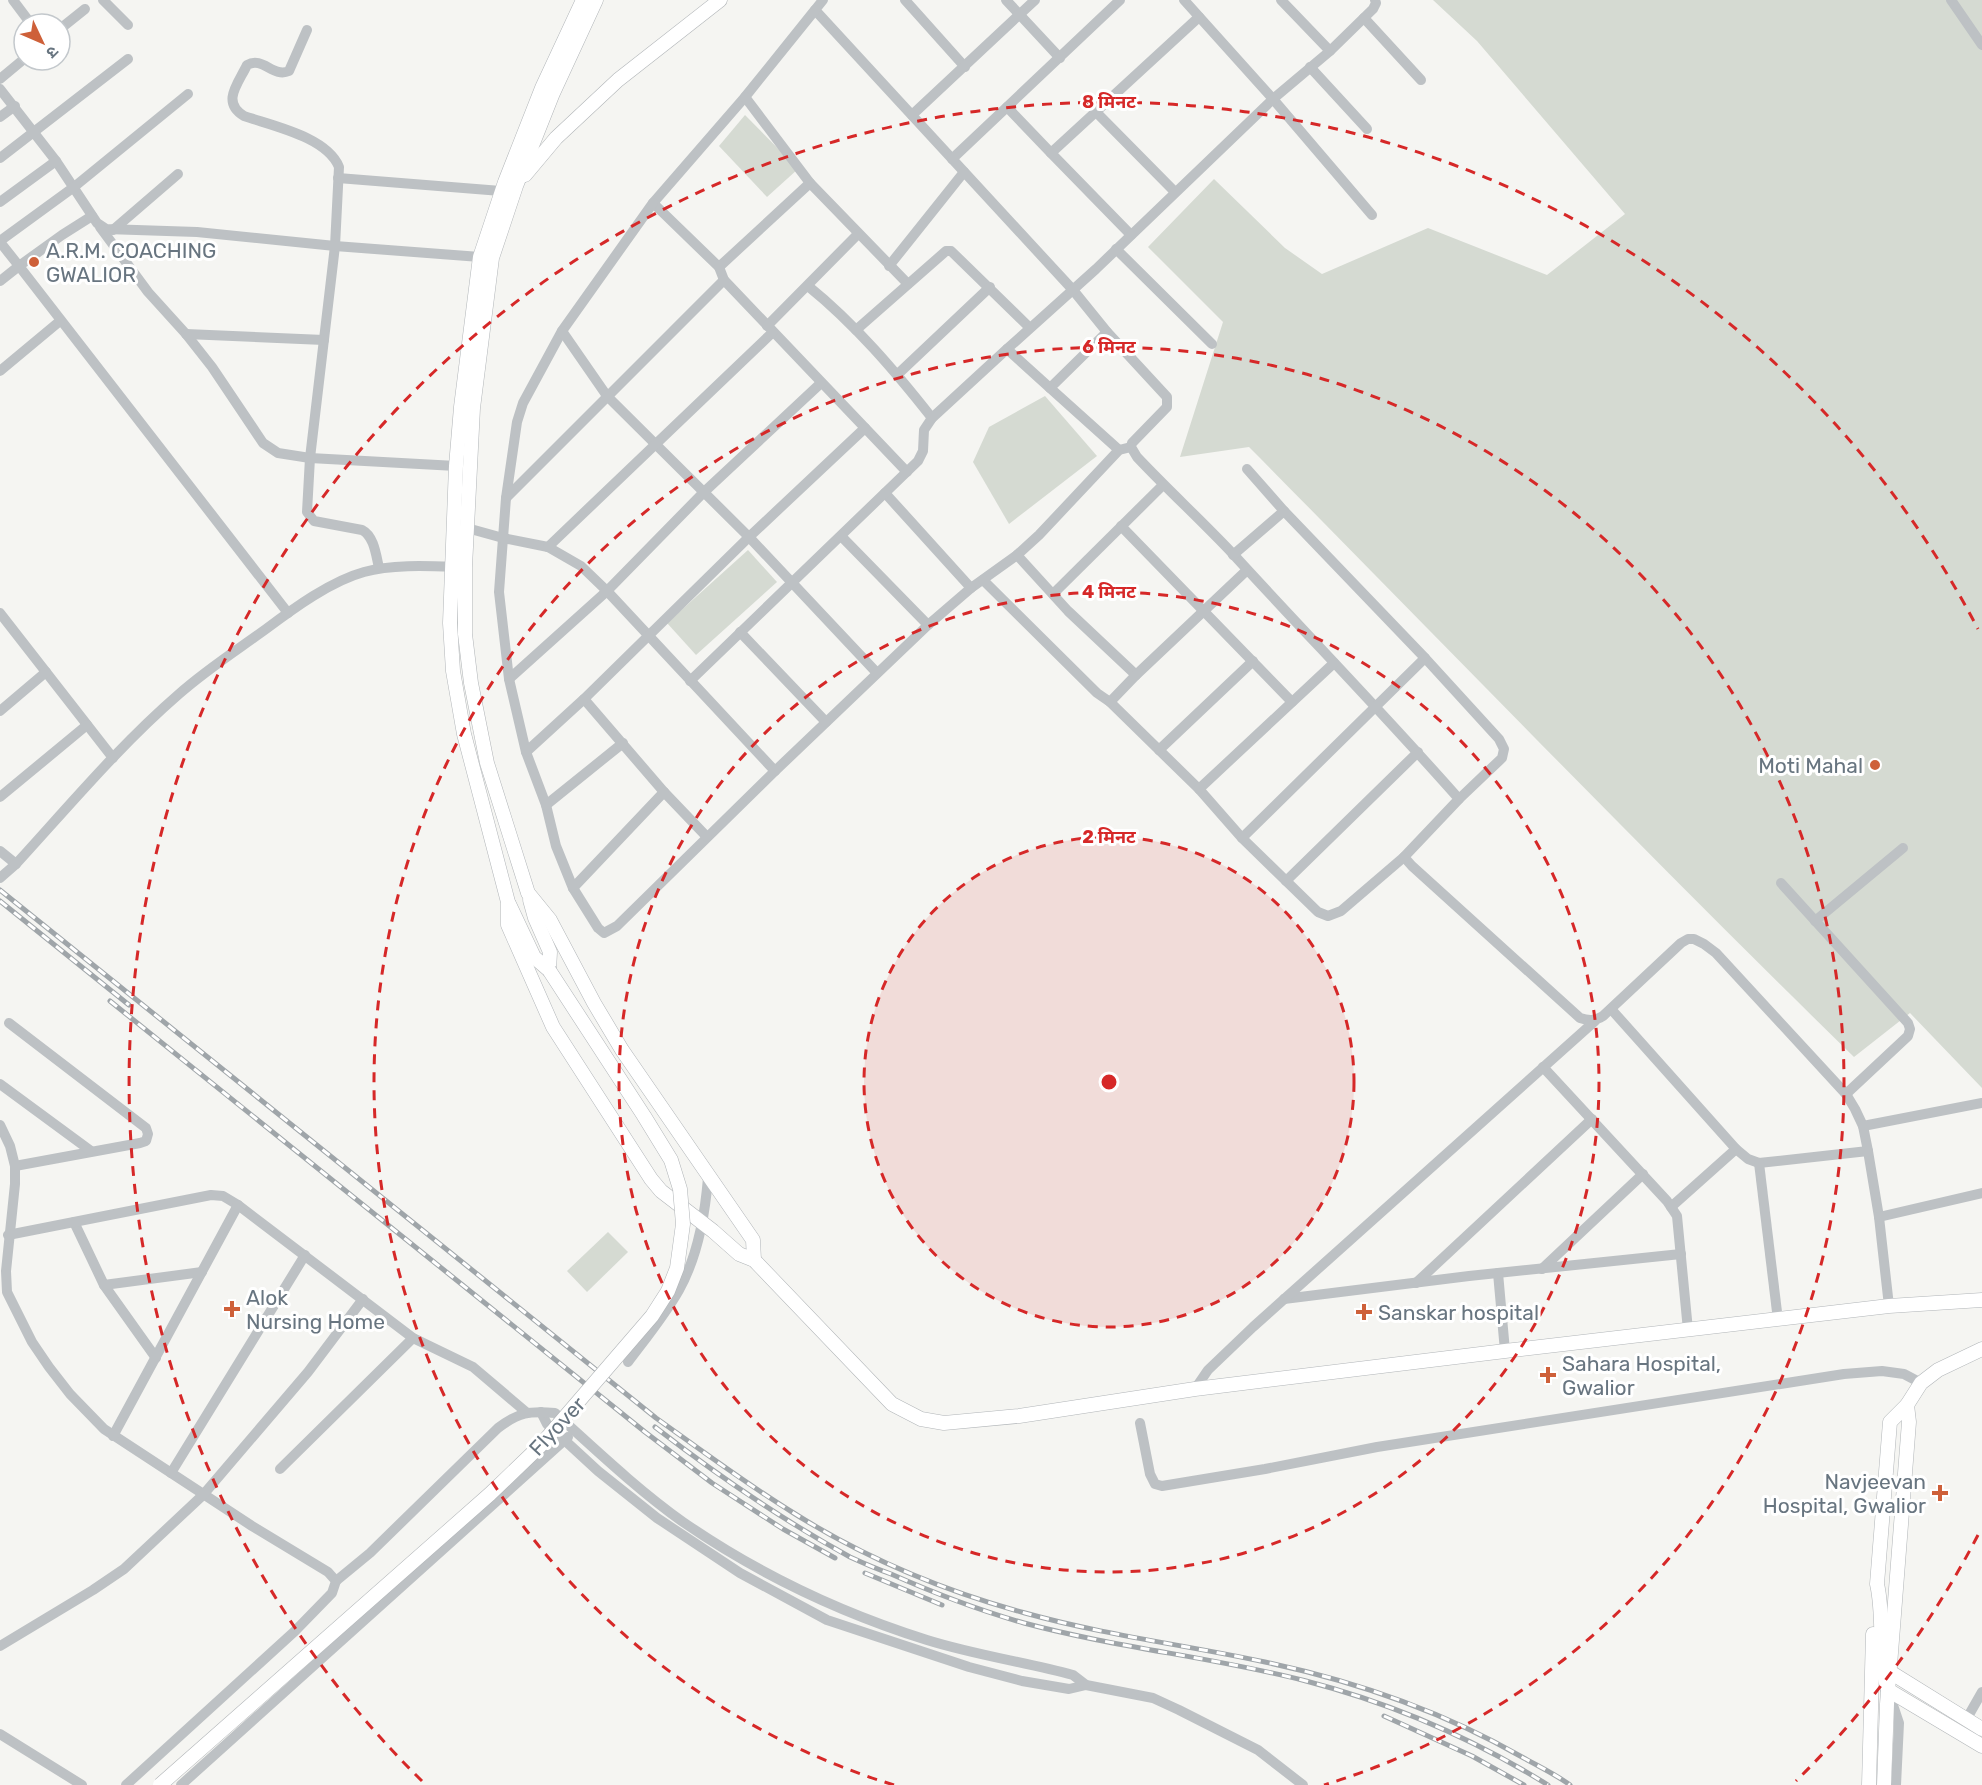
<svg xmlns="http://www.w3.org/2000/svg" width="1982" height="1785" viewBox="0 0 1982 1785" font-family="Rubik,'Noto Sans Devanagari',sans-serif">
	<rect width="100%" height="100%" fill="#f5f5f2"/>
	<g fill="#d5dad2">
		<path d="M1433,0H1982V1088L1910,1013L1854,1057C1649,857 1451,651 1249,447L1180,457L1223,322L1148,247L1214,179L1285,248L1322,274L1428,228L1547,275L1625,214L1477,41Z"/>
		<polygon points="745,115 798,169 767,197 719,146"/>
		<polygon points="1045,396 1097,456 1009,524 973,462 989,427"/>
		<polygon points="748,550 777,582 696,655 667,623"/>
		<polygon points="608,1232 628,1252 587,1292 567,1271"/>
	</g>
	<g fill="none" stroke-linecap="round" stroke-linejoin="round">
		<defs>
			<g id="major">
				<polyline points="583,0 542,88 505,182 480,257 461,407 456,466 450,623 453,671 464,734 508,902 508,925 553,1027 651,1179 661,1191 713,1231 739,1254 754,1260 892,1404 921,1419 944,1423 1019,1416 1195,1389 1505,1351 1889,1306 1982,1300"/>
				<polyline points="596,0 553,93 516,186 492,258 473,408 465,567 465,634 471,683 487,763 528,893 550,920 594,1003 622,1050 753,1240 754,1260"/>
				<polyline points="525,175 556,138 618,80 720,0"/>
				<polyline points="530,900 535,918 550,952 549,970"/>
				<polyline points="509,904 534,957 549,970"/>
				<path d="M1982,1349L1938,1370L1921,1383L1907,1405L1890,1422L1877,1584C1885,1619 1877,1655 1888,1690L1982,1746"/>
				<polyline points="1890,1672 1982,1729"/>
				<polyline points="1869,1785 1873,1634"/>
				<polyline points="1884,1785 1887,1704 1909,1422 1907,1405"/>
			</g>
		</defs>
		<use href="#major" stroke="#b1b5b8" stroke-width="15"/>
		<g stroke="#bdc1c4" stroke-width="10">
			<polyline points="13,0 31,24"/>
			<polyline points="103,0 128,25"/>
			<path d="M823,0L815,10L1073,290L1107,332L1167,397V407L1132,443L1131,447L1137,457C1168,490 1202,521 1233,554C1308,636 1386,716 1459,799L1404,857L1412,866L1580,1018C1589,1021 1595,1021 1603,1016L1681,943L1688,939H1694L1704,944L1716,953L1846,1094L1855,1109L1863,1126L1868,1151L1879,1217L1889,1306"/>
			<polyline points="905,0 965,67"/>
			<polyline points="1006,0 1060,58"/>
			<polyline points="1184,0 1273,99 1372,215"/>
			<polyline points="1281,0 1330,51"/>
			<polyline points="1951,0 1982,45"/>
			<polyline points="815,10 745,97 653,203 719,267 724,280 907,472"/>
			<polyline points="1364,18 1421,80"/>
			<polyline points="60,29 85,9"/>
			<path d="M307,30L289,71C273,78 263,56 247,65C238,84 221,102 244,116C273,126 327,137 339,167L335,246L310,458L307,512L314,521L362,530C374,536 376,555 379,568"/>
			<polyline points="1310,67 1367,129"/>
			<polyline points="0,79 24,59"/>
			<polyline points="0,89 56,161 97,223 106,229 197,232 335,246 480,257"/>
			<polyline points="745,97 810,183 908,284"/>
			<polyline points="1007,107 1051,153 1199,17"/>
			<polyline points="1096,112 1175,192"/>
			<polyline points="912,115 1035,0"/>
			<polyline points="0,117 15,106"/>
			<polyline points="1051,153 1131,235"/>
			<polyline points="0,158 128,59"/>
			<polyline points="952,159 1120,0"/>
			<polyline points="338,178 501,191"/>
			<polyline points="0,202 56,161"/>
			<polyline points="653,203 562,331 523,403 517,422 506,498 499,592 509,679 526,752 546,805 556,846 573,888 598,928 604,933 617,926 775,771 928,625 971,588 1017,555 1039,535 1119,450 1131,447"/>
			<polyline points="92,216 62,235 19,266 288,613"/>
			<polyline points="100,227 148,292 186,334 212,367 263,443 278,453 310,458 456,466"/>
			<polyline points="113,230 178,174"/>
			<polyline points="0,241 74,187 188,94"/>
			<polyline points="0,242 19,266 0,281"/>
			<polyline points="1116,249 1212,344"/>
			<polyline points="889,266 964,172"/>
			<polyline points="719,267 810,183"/>
			<path d="M808,286C855,324 895,371 932,418"/>
			<polyline points="767,326 858,234"/>
			<polyline points="856,330 946,251 951,251 1029,327"/>
			<polyline points="562,331 607,396 749,537 877,673"/>
			<polyline points="1107,332 1050,388 1119,450"/>
			<polyline points="186,334 324,340"/>
			<polyline points="0,371 60,321"/>
			<polyline points="898,374 990,287"/>
			<polyline points="1050,388 1007,349 1096,269 1273,99 1330,51 1373,9 1376,3 1375,0"/>
			<polyline points="1247,469 1284,511"/>
			<polyline points="885,493 971,588"/>
			<polyline points="506,498 724,280"/>
			<polyline points="1121,526 1292,702"/>
			<polyline points="460,528 467,528 503,538 548,547 581,566 607,591 775,771"/>
			<polyline points="841,536 928,625"/>
			<polyline points="548,547 773,332"/>
			<polyline points="1017,555 1068,611 1136,675"/>
			<polyline points="1233,555 1284,511 1425,658 1499,739 1504,749 1502,758 1459,799"/>
			<polyline points="983,580 1097,693 1110,702 1199,789 1242,838 1318,912 1328,916 1341,911 1404,857"/>
			<polyline points="1053,594 1163,485"/>
			<polyline points="0,613 113,758"/>
			<polyline points="740,632 826,722"/>
			<polyline points="509,679 607,591 703,493 821,383"/>
			<polyline points="690,681 918,461 923,451 924,430 932,418 1007,349"/>
			<polyline points="584,699 664,792 707,837"/>
			<polyline points="1110,702 1136,675 1246,571"/>
			<polyline points="0,711 46,672"/>
			<polyline points="1159,750 1253,661"/>
			<polyline points="526,752 584,699 749,537 865,428"/>
			<polyline points="1199,789 1334,663"/>
			<polyline points="0,797 87,725"/>
			<polyline points="546,805 623,743"/>
			<polyline points="1242,838 1425,658"/>
			<polyline points="0,851 16,864"/>
			<path d="M0,878L16,864C69,806 120,745 179,694C206,670 237,650 266,629C294,608 331,581 364,572C392,564 430,566 459,567"/>
			<polyline points="1286,881 1418,752"/>
			<polyline points="1781,883 1908,1023 1910,1029 1908,1036 1846,1094"/>
			<polyline points="573,888 664,792"/>
			<polyline points="1815,921 1903,848"/>
			<polyline points="1611,1009 1736,1149 1748,1159 1759,1163 1868,1151"/>
			<polyline points="9,1023 146,1128 148,1134 146,1141 140,1143 15,1166"/>
			<polyline points="1543,1067 1667,1201 1677,1216 1688,1330"/>
			<polyline points="0,1084 91,1151"/>
			<polyline points="0,1125 10,1146 15,1166 15,1184 6,1271 7,1292 32,1342 49,1367 70,1394 104,1429 252,1526 328,1572 336,1581 332,1593 295,1631 126,1785"/>
			<polyline points="1863,1126 1982,1103"/>
			<polyline points="1759,1163 1778,1320"/>
			<polyline points="1671,1207 1736,1149"/>
			<polyline points="1879,1217 1982,1193"/>
			<polyline points="74,1222 104,1285 156,1358"/>
			<polyline points="8,1235 211,1195 223,1196 238,1205 413,1338 473,1367 526,1412"/>
			<polyline points="1542,1269 1643,1174"/>
			<polyline points="1498,1273 1505,1351"/>
			<polyline points="1416,1283 1592,1119"/>
			<polyline points="104,1285 202,1272"/>
			<polyline points="1284,1299 1469,1276 1681,1254"/>
			<path d="M628,1362C646,1338 665,1315 679,1290C698,1256 705,1215 708,1178"/>
			<polyline points="1195,1389 1208,1370 1253,1327 1595,1021"/>
			<polyline points="541,1412 547,1424 598,1471 657,1518 740,1573 827,1620 969,1667 1022,1681 1069,1689 1086,1685"/>
			<polyline points="1140,1423 1150,1474 1155,1484 1162,1486 1265,1469 1377,1447 1844,1374 1882,1371 1904,1374 1921,1383"/>
			<polyline points="113,1436 238,1205"/>
			<polyline points="280,1469 413,1338"/>
			<polyline points="171,1473 305,1255"/>
			<path d="M336,1581L370,1553L498,1428C519,1412 529,1411 555,1413C596,1450 638,1490 683,1522C757,1573 841,1613 927,1640C975,1655 1025,1662 1073,1675L1086,1685L1153,1698L1179,1710L1258,1750L1303,1785"/>
			<polyline points="0,1646 93,1590 124,1569 203,1495 308,1372 363,1299"/>
			<polyline points="1889,1693 1899,1723 1896,1785"/>
			<polyline points="1966,1720 1982,1692"/>
			<polyline points="0,1734 82,1785"/>
			<polyline points="181,1785 568,1437"/>
		</g>
		<use href="#major" stroke="#fff" stroke-width="14"/>
		<defs>
			<g id="rail">
				<path d="M0,890L656,1418C701,1450 745,1483 792,1512C863,1557 944,1591 1025,1613C1104,1635 1185,1645 1265,1662C1355,1681 1442,1711 1522,1757C1538,1766 1555,1774 1570,1785"/>
				<polyline points="0,901 129,1005"/>
				<polyline points="110,1001 645,1432 712,1483 783,1529 835,1558"/>
				<path d="M655,1427C717,1475 781,1519 850,1557C863,1563 877,1569 891,1574C934,1593 978,1610 1024,1623C1117,1648 1213,1657 1306,1681C1391,1703 1474,1739 1548,1785"/>
				<polyline points="865,1573 942,1605"/>
				<polyline points="1384,1716 1472,1756 1524,1785"/>
			</g>
		</defs>
		<use href="#rail" stroke="#9fa5a9" stroke-width="5"/>
		<use href="#rail" stroke="#fff" stroke-width="3" stroke-dasharray="9" stroke-linecap="butt"/>
		<defs>
			<polyline id="major-bridge" points="160,1785 490,1494 540,1446 652,1316 668,1291 677,1268 683,1224 680,1189 671,1160 644,1116 549,970"/>
		</defs>
		<use href="#major-bridge" stroke="#b1b5b8" stroke-width="15" stroke-linecap="butt"/>
		<use href="#major-bridge" stroke="#fff" stroke-width="14"/>
	</g>
	<circle cx="1109" cy="1082" r="245" fill="#d62828" fill-opacity=".12"/>
	<g fill="none" stroke="#d62828" stroke-width="3" stroke-dasharray="10 8">
		<circle cx="1109" cy="1082" r="245"/>
		<circle cx="1109" cy="1082" r="490"/>
		<path d="M894 1785A735 735 0 1 1 1324 1785"/>
		<path d="M1978 1535A980 980 0 0 1 1796 1781M422 1781A980 980 0 1 1 1978 629"/>
	</g>
	<g fill="#ce6039" stroke="#fff" stroke-width="2">
		<circle cx="34" cy="262" r="6"/>
		<circle cx="1875" cy="765" r="6"/>
		<path d="M229 1300h6v6h6v6h-6v6h-6v-6h-6v-6h6z"/>
		<path d="M1361 1303h6v6h6v6h-6v6h-6v-6h-6v-6h6z"/>
		<path d="M1545 1366h6v6h6v6h-6v6h-6v-6h-6v-6h6z"/>
		<path d="M1937 1484h6v6h6v6h-6v6h-6v-6h-6v-6h6z"/>
	</g>
	<g text-anchor="middle" dominant-baseline="central" stroke-width="6" stroke-linejoin="round" paint-order="stroke">
		<g font-size="21" fill="#687580" stroke="#fff" text-anchor="start">
			<text x="46" y="250">A.R.M. COACHING<tspan x="46" dy="24">GWALIOR</tspan></text>
			<text x="1863" y="765" text-anchor="end">Moti Mahal</text>
			<text x="246" y="1297">Alok<tspan x="246" dy="24">Nursing Home</tspan></text>
			<text x="1378" y="1312">Sanskar hospital</text>
			<text x="1562" y="1363">Sahara Hospital,<tspan x="1562" dy="24">Gwalior</tspan></text>
			<text x="1926" y="1481" text-anchor="end">Navjeevan<tspan x="1926" dy="24">Hospital, Gwalior</tspan></text>
		</g>
		<g font-size="21" fill="#687580" stroke="#fff">
			<text transform="translate(557 1426) rotate(-47)">Flyover</text>
		</g>
	</g>
	<circle cx="1109" cy="1082" r="9" fill="#d62828" stroke="#fff" stroke-width="3"/>
	<g font-size="18" text-anchor="middle" font-weight="bold" fill="#d62828" stroke="#fff" stroke-width="6" stroke-linejoin="round" paint-order="stroke">
		<text x="1109" y="108">8 मिनट</text>
		<text x="1109" y="353">6 मिनट</text>
		<text x="1109" y="598">4 मिनट</text>
		<text x="1109" y="843">2 मिनट</text>
	</g>
	<g transform="translate(42 42) rotate(134)"><circle r="28" fill="#ffffff" stroke="#c3c8cc" stroke-width="1.5"/>
	<path d="M0-4.5L10 22L0 15L-10 22Z" fill="#ce6039"/>
	<text y="-9" font-size="16" font-weight="bold" text-anchor="middle" fill="#687580">उ</text>
	</g>
</svg>
